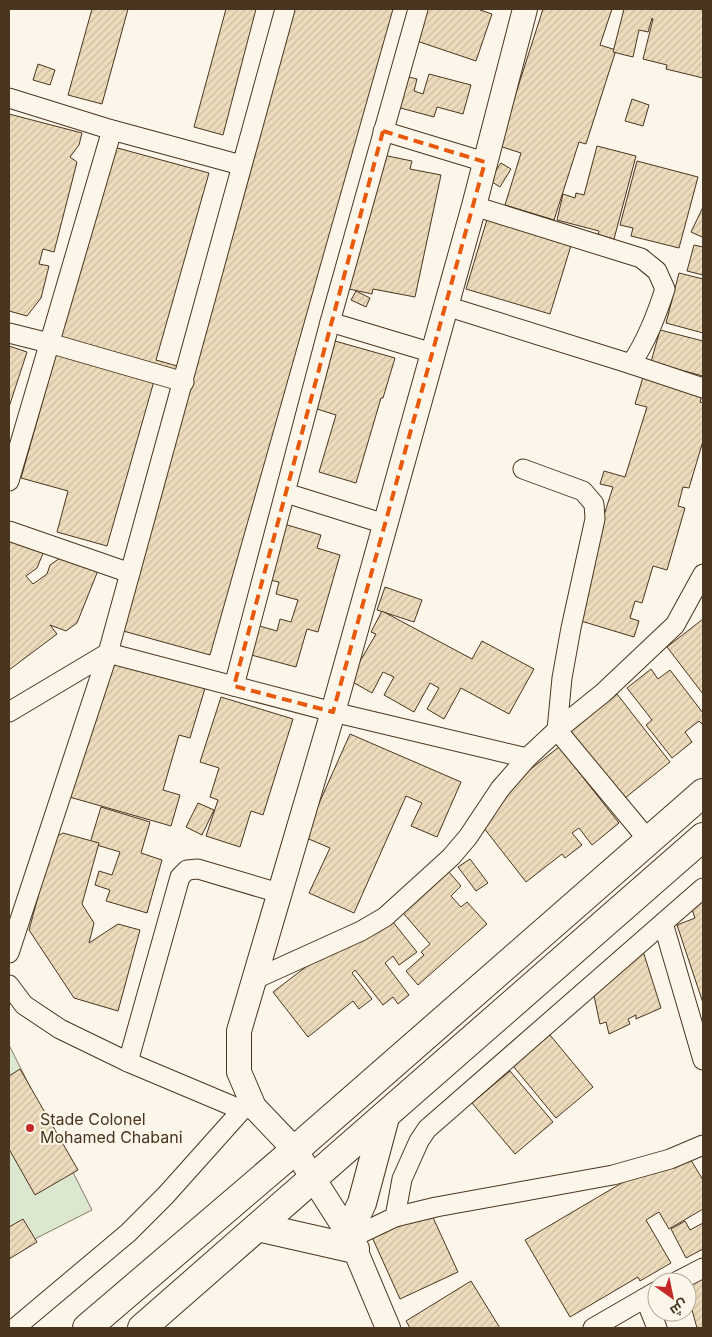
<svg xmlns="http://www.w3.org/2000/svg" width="712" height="1337" viewBox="0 0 712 1337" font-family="Inter,Cairo,sans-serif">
	<defs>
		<pattern id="building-hatch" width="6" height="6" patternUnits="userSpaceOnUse" patternTransform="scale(1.25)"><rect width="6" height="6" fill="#ecdcbc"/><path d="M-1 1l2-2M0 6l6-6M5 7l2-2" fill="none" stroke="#ccbda1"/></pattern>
	</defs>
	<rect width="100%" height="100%" fill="#fbf6e9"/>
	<polygon fill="#dce7d0" stroke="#887966" points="9,1045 92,1210 9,1252"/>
	<g fill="url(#building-hatch)" stroke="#4a3520">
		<polygon points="92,9 128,9 102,104 68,95"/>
		<polygon points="226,9 256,9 223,135 194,127"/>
		<polygon points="290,9 393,9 210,655 116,629 184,389 154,381 107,546 57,532 68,491 21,478 114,147 209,173 156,360 188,369"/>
		<polygon points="412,9 480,9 480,10 492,14 476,61 402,36"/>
		<polygon points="543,9 612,9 600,45 616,50 586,144 579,142 554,220 505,205 521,153 499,146"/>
		<polygon points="624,9 703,9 703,78 666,69 667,65 643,59 653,19 652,18 648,32 639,30 633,57 613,52"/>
		<polygon points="38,64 55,70 50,85 33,80"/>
		<polygon points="429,74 471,85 463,114 437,107 434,117 393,106 401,75 417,79 414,91 423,94"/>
		<polygon points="632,99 649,105 643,126 625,121"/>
		<polygon points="9,114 82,133 79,145 70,157 77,162 54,252 43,249 39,264 49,266 41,298 27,316 9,311"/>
		<polygon points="597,146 636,156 614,239 598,235 599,231 557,220 563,194 575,198 576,193 584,195"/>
		<polygon points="378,154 412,161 410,169 441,175 415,297 373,289 372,294 349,289"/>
		<polygon points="637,161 698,177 679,248 631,236 633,228 620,225"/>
		<polygon points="501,163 511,169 500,187 489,180"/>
		<polygon points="703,207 703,235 702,237 691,232"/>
		<polygon points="489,213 573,239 550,314 466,289"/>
		<polygon points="694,245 703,247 703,275 687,271"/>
		<polygon points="679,273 703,279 703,333 666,323"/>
		<polygon points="356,291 370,298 366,307 351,300"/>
		<polygon points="660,330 703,341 703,376 651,362"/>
		<polygon points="335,341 395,358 383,398 381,398 356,483 319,472 336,415 317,409"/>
		<polygon points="9,346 27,352 9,407"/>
		<polygon points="646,367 703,392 700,402 703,403 703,441 689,488 683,487 678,506 685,508 667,570 653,566 642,603 635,601 630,618 639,621 634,637 571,618 613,487 600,484 604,471 625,477 647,407 635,404"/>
		<polygon points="274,521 321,535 317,548 340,555 318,632 307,629 296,667 240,652 249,623 277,631 280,619 291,622 298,600 276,594 279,582 269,580"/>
		<polygon points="9,537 44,551 37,568 26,576 33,584 47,574 50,565 70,551 101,563 77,623 66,631 50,625 57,634 9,670"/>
		<polygon points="385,587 422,600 414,622 377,610"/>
		<polygon points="382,611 472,659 482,641 534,669 509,714 461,688 444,719 427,709 439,688 430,683 414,712 384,695 394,677 383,672 372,693 349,680 376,634 371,632"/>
		<polygon points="703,619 703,694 667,647"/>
		<polygon points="106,657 206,685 190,738 179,735 163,790 180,795 171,826 66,796"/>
		<polygon points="651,669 658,679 670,670 703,713 703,725 699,721 685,732 692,742 672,758 646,725 652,720 627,688"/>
		<polygon points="617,694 670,762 620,802 566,734"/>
		<polygon points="221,697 293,719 263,815 251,811 240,847 206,836 218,800 210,797 219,768 200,762"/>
		<polygon points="350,734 461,782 437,837 411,826 422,803 406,796 354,913 309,893 330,848 304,837"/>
		<polygon points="559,747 619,823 592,845 579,828 572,833 582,845 565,858 562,854 526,882 473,814"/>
		<polygon points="198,803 214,810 202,835 186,827"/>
		<polygon points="101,807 150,822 141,853 162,860 147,913 106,901 110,890 95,885 99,871 112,875 120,852 90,843"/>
		<polygon points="63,833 99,843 82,904 94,923 89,943 118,924 140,930 118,1011 74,998 29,930 54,838"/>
		<polygon points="470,859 488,883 476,891 458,867"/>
		<polygon points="449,872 461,886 451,896 461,907 467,902 487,924 418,985 406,971 424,955 421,952 430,944 397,906"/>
		<polygon points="703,889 703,1003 677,925 695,918 687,895"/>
		<polygon points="385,912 417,952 399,965 393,956 385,963 409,995 398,1004 393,997 383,1005 355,970 352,973 372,999 359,1009 353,1001 308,1037 273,992 336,944"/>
		<polygon points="643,951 661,1008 636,1019 636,1015 628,1019 630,1024 609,1034 606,1022 600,1024 593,991"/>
		<polygon points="550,1035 593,1087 556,1118 513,1066"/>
		<polygon points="20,1069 78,1170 35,1195 9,1149 9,1076"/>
		<polygon points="510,1071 553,1122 515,1154 472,1103"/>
		<polygon points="683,1147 703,1180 703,1209 669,1229 659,1212 646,1220 671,1263 640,1281 638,1277 570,1317 525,1240"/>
		<polygon points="430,1211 458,1272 400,1299 372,1237"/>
		<polygon points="23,1219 37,1242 9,1259 9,1227"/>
		<polygon points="685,1221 690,1230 703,1223 703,1249 686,1258 671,1229"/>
		<polygon points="703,1279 703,1328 697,1328 687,1292 687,1284"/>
		<polygon points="471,1281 500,1328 410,1328 406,1321"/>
	</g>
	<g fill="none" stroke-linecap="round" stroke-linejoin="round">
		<defs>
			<g id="minor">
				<polyline points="9,98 112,130 241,165"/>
				<polyline points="383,131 485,162"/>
				<path d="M446,306L631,364C647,340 656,316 665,289L657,271L641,258L474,206"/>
				<polyline points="330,322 433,353"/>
				<polyline points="9,333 49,343 184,382"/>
				<polyline points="631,364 703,388"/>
				<polyline points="523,469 583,491 594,504 595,519 571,628 562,678 557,730 649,841"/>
				<polyline points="9,481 112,130"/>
				<polyline points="286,493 385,524"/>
				<polyline points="9,531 130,573"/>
				<polyline points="234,686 330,322 418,9"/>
				<polyline points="9,712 108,653 333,712 527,758"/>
				<polyline points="663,923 703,1060"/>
				<polyline points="9,953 108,653 285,9"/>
				<polyline points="253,980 361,931 385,917 451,857 468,837 500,789 527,758 557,730 603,693 675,625 703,574"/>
				<polyline points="9,985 24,1005 60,1029 128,1062 242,1110"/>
				<polyline points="128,1062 180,877 187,870 198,869 279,893"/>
				<polyline points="395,1217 402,1179 419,1141 427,1129 703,888"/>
				<polyline points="351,1238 395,1217 436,1207 613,1175 670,1159 703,1145"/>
				<polyline points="676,1282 703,1268"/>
				<polyline points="645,1298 657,1328"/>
				<polyline points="15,1328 128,1233 166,1195 242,1110 254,1107"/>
				<polyline points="593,1328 657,1291"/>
			</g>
			<polyline id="tertiary" points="388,1328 348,1233 295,1150 254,1107 239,1072 239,1031 333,712 474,206 525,9"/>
			<g id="primary">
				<polyline points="258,1227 355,1249"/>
				<polyline points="348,1233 362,1203 385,1117"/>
				<polyline points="87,1328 295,1150 703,793"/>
				<polyline points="142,1328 703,837"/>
			</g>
		</defs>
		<use href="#minor" stroke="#4a3520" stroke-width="21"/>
		<use href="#tertiary" stroke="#4a3520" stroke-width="26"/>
		<use href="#primary" stroke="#4a3520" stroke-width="30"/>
		<use href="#minor" stroke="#fbf6e9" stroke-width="19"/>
		<use href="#tertiary" stroke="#fbf6e9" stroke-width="24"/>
		<use href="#primary" stroke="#fbf6e9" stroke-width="28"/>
	</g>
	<path fill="none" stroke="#e8590c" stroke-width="4" stroke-dasharray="10 6" stroke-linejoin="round" d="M383,131L485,162L333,712L234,686Z"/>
	<circle fill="#c62828" stroke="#fbf6e9" stroke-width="2" cx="30" cy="1128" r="5"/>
	<g text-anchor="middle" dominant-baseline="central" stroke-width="4" stroke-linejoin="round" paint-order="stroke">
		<g font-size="16" fill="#4a3520" stroke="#fbf6e9" text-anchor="start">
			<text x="40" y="1119">Stade Colonel<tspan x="40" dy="18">Mohamed Chabani</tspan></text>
		</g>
	</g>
	<rect width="712" height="1337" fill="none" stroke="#4a3520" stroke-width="20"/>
	<g transform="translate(672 1297) rotate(147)"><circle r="24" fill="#fbf6e9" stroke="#b4a999"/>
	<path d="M0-4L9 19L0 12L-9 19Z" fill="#c62828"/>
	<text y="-8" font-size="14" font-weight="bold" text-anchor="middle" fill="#4a3520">ش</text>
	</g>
</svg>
